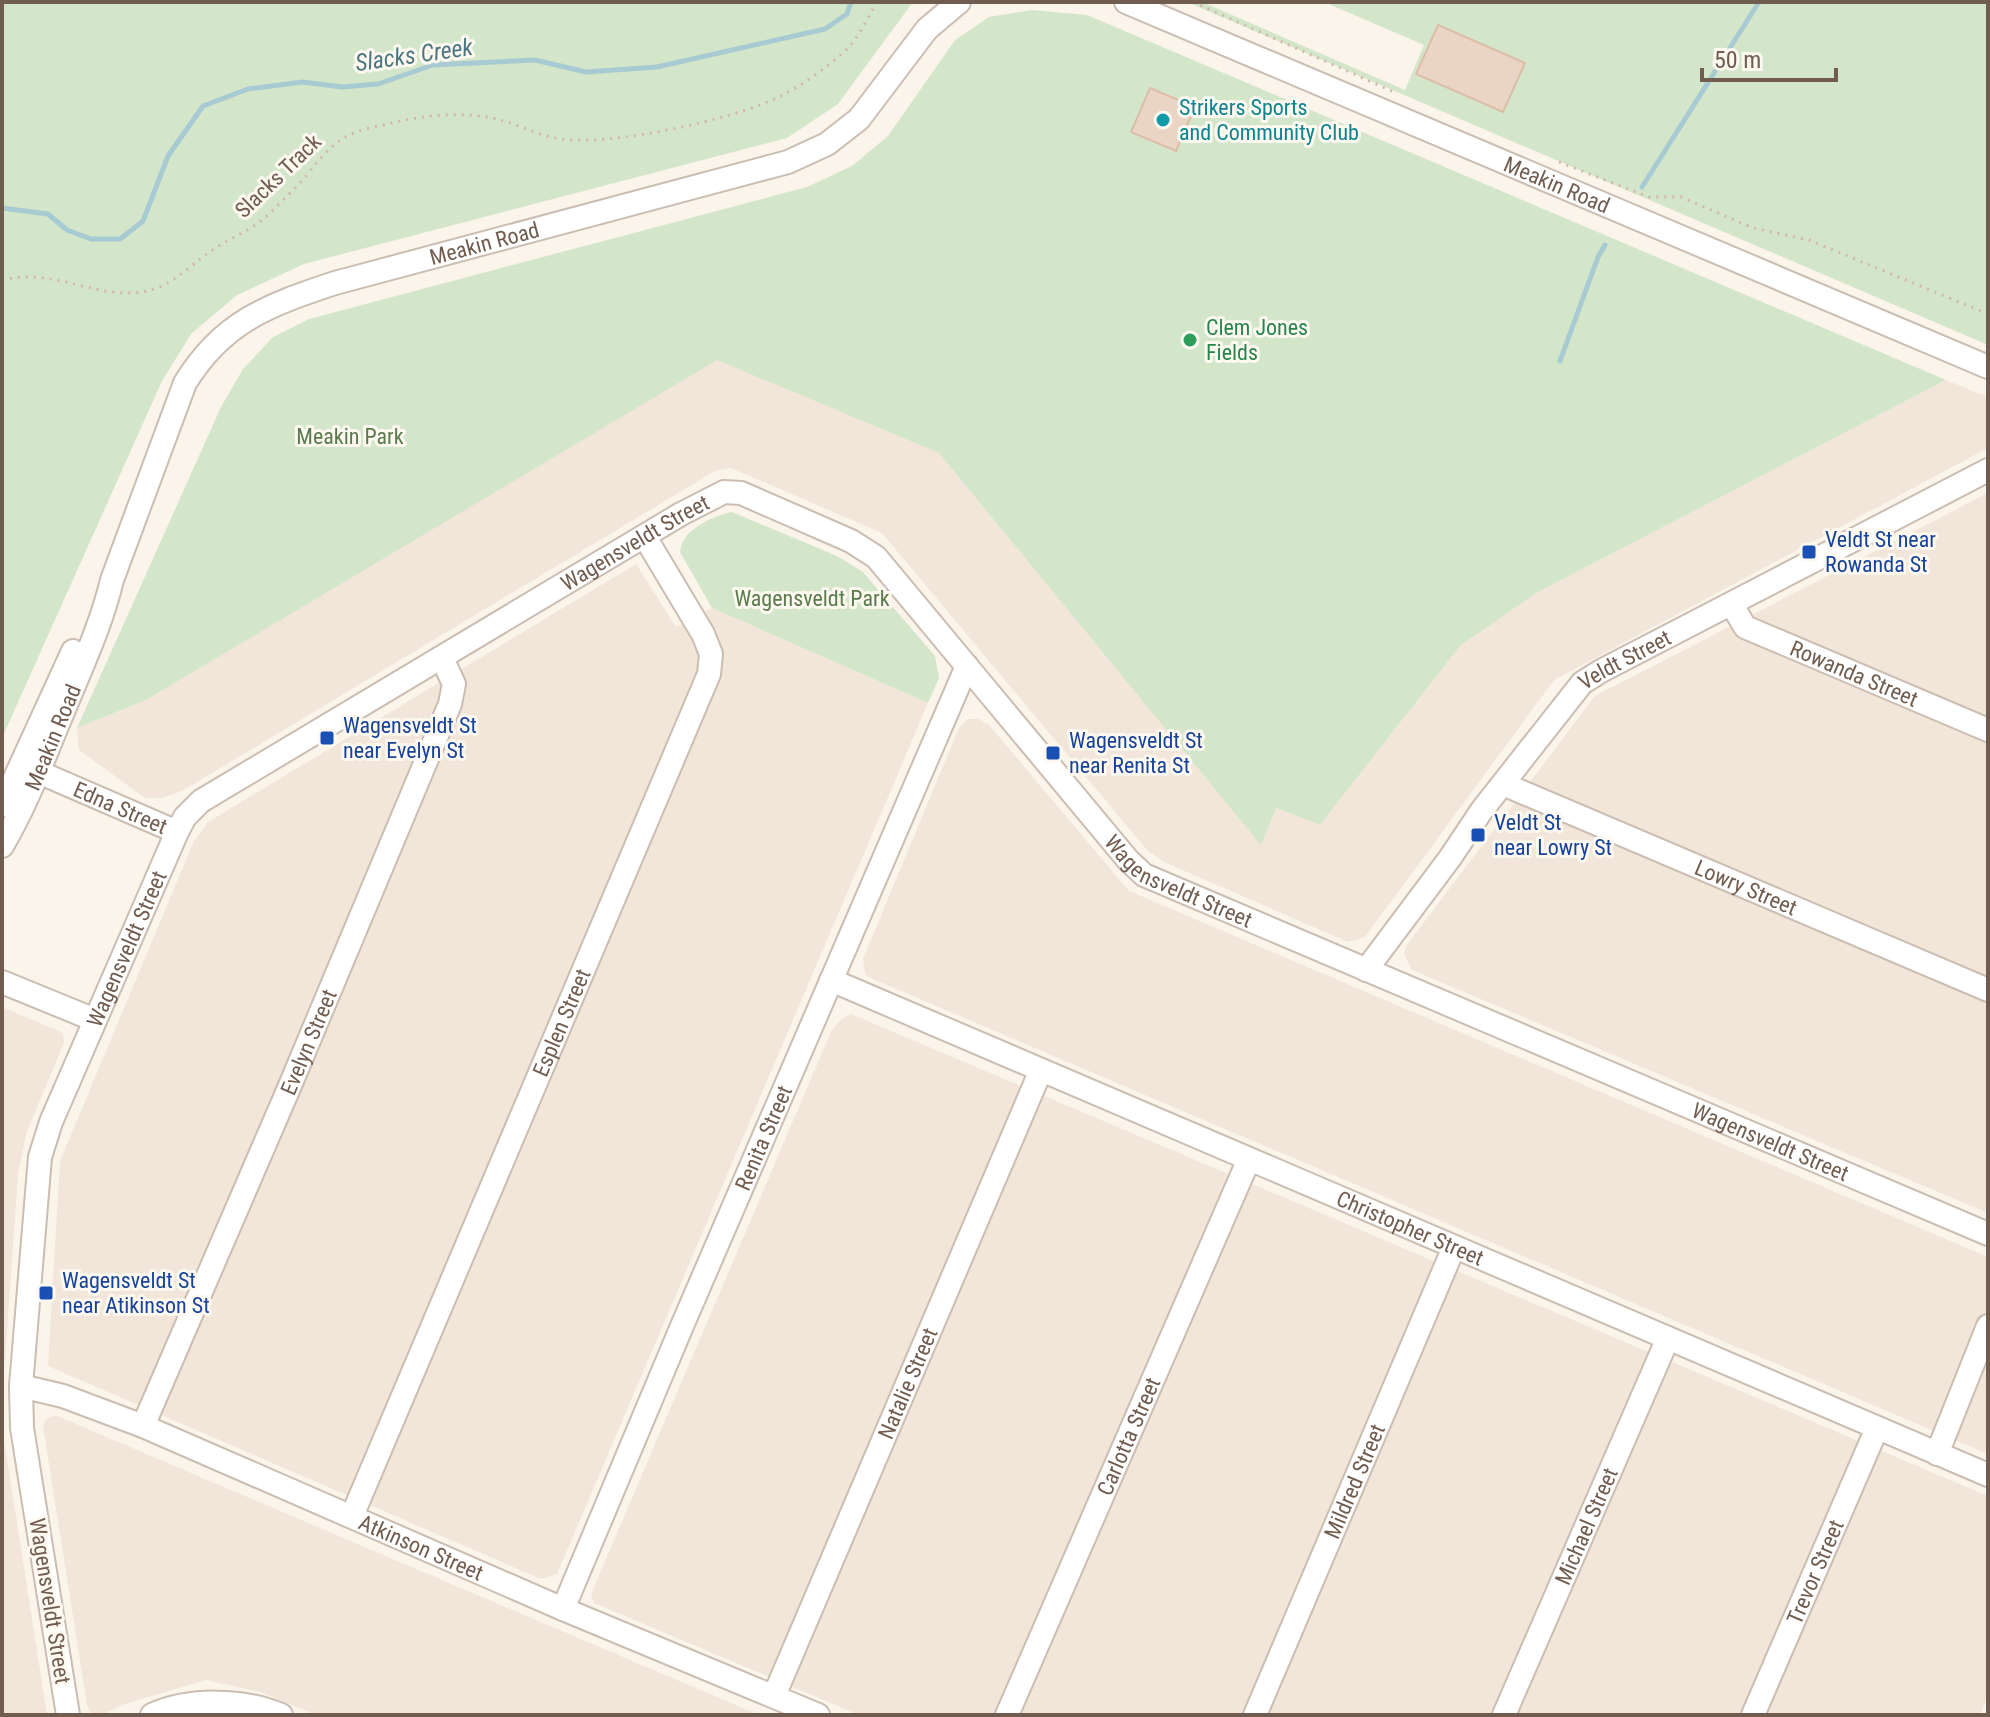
<svg xmlns="http://www.w3.org/2000/svg" width="1990" height="1717" viewBox="0 0 1990 1717" font-family="'Roboto Condensed',sans-serif">
	<rect width="100%" height="100%" fill="#faf4ea"/>
	<g fill="#f1e6d9">
		<polygon points="717,359 939,453 1261,844 1276,808 1320,825 1460,646 1538,592 1946,380 1988,397 1988,448 1554,680 1365,937 1348,942 1164,862 1147,850 882,533 731,468 715,471 182,791 162,798 145,798 79,750 77,728 146,700"/>
		<polygon points="1988,493 1988,1213 1412,970 1404,954 1406,946 1595,696"/>
		<polygon points="636,564 676,627 712,608 928,703 557,1574 541,1579 48,1366 60,1161 194,841 208,822"/>
		<polygon points="968,719 978,719 989,725 1129,891 1988,1257 1988,1454 866,976 863,959 959,728"/>
		<polygon points="2,1007 63,1033 64,1043 27,1131 18,1174 2,1402"/>
		<polygon points="851,1014 1988,1496 1988,1696 1980,1715 859,1715 594,1603 591,1594 831,1032 840,1020"/>
		<polygon points="55,1415 759,1715 316,1715 261,1692 206,1680 121,1705 102,1715 95,1715 90,1712 87,1705 43,1426 47,1419"/>
		<polygon points="2,1427 47,1715 2,1715"/>
	</g>
	<g fill="#d4e6ca" fill-rule="evenodd">
		<polygon points="2,2 913,2 838,104 787,138 304,264 237,295 191,334 162,381 2,738"/>
		<path d="M1187,2H1202L1405,90L1424,45L1324,2H1988V345ZM1438,25L1524,63L1503,112L1417,74Z"/>
		<path d="M1032,10L1087,15L1946,380L1538,592L1460,646L1320,825L1276,808L1261,845L939,453L717,360L146,700L77,728L221,407L243,369L273,337L309,319L807,187L852,166L888,136L955,40L989,17ZM1150,88L1194,107L1176,151L1131,132Z"/>
		<path d="M732,512L837,556L863,572L935,656L939,678L928,703L712,608L680,552C681,530 713,516 732,512Z"/>
	</g>
	<g fill="none" stroke-linecap="round" stroke-linejoin="round">
		<g stroke="#a8cad2" stroke-width="5">
			<polyline points="1642,187 1759,2"/>
			<polyline points="2,208 48,214 67,230 91,239 120,239 143,221 168,156 203,106 248,89 303,82 342,87 378,84 433,65 535,60 586,72 657,67 825,29 847,14 851,2"/>
			<polyline points="1560,361 1598,257 1605,245"/>
		</g>
	</g>
	<g fill="#ead4c3" stroke="#dcbda7" stroke-width="2">
		<polygon points="1438,25 1525,63 1503,112 1416,74"/>
		<polygon points="1150,88 1195,107 1176,151 1131,132"/>
	</g>
	<g fill="none" stroke-linecap="round" stroke-linejoin="round">
		<defs>
			<g id="minor">
				<path id="s1" d="M1126,2L1988,367"/>
				<path id="s2" d="M1732,605L1745,627L1988,730"/>
				<path id="s3" d="M27,767L177,832"/>
				<path id="s4" d="M1503,784L1988,990"/>
				<polyline points="2,806 73,651"/>
				<path id="s5" d="M2,846C27,804 44,757 63,712C81,668 101,626 112,580L185,383C223,321 269,305 335,283L788,162L827,144L859,119L927,29L959,2"/>
				<path id="s6" d="M1366,970L1450,858L1482,810L1582,683L1601,671L1988,470"/>
				<path id="s7" d="M831,980L1988,1475"/>
				<polyline points="2,982 95,1020"/>
				<path id="s8" d="M21,1386L63,1396L143,1426L563,1609L818,1715"/>
				<path id="s9" d="M143,1426L289,1088L450,704L454,684L442,658"/>
				<polyline points="1937,1454 1988,1326"/>
				<path id="s10" d="M352,1516L709,674L711,654L703,634L645,537"/>
				<path id="s11" d="M563,1609L682,1326L967,666"/>
				<path id="s12" d="M774,1696L1041,1070"/>
				<path id="s13" d="M68,1715L22,1428L21,1386L40,1157L51,1122L177,832L185,817L201,801L681,514L724,492L741,493L851,541L876,557L1128,860L1144,875L1988,1234"/>
				<path d="M152,1715C189,1698 243,1699 281,1715"/>
				<path id="s14" d="M1007,1715L1249,1159"/>
				<path id="s15" d="M1255,1715L1454,1247"/>
				<path id="s16" d="M1504,1715L1668,1338"/>
				<path id="s17" d="M1753,1715L1877,1428"/>
			</g>
		</defs>
		<use href="#minor" stroke="#cbbdb1" stroke-width="26"/>
		<g stroke="#d1b9a8" stroke-width="3" stroke-dasharray="2 6" stroke-linecap="butt">
			<polyline points="1193,2 1394,92"/>
			<polyline points="1559,162 1649,197 1681,197 1753,228 1809,240 1988,314"/>
			<path d="M2,280C16,277 30,276 44,278C81,283 120,302 157,288C180,279 196,260 217,247C234,236 253,229 268,215C281,202 295,189 306,176C324,154 337,136 366,129C410,118 452,109 497,119C518,124 539,136 561,139C613,146 731,120 779,97C801,86 825,69 844,52C858,39 867,19 877,2"/>
		</g>
		<use href="#minor" stroke="#fff" stroke-width="22"/>
	</g>
	<circle fill="#0f9aa8" stroke="#fdf8f0" stroke-width="3" cx="1163" cy="120" r="8"/>
	<circle fill="#2e9e5b" stroke="#fdf8f0" stroke-width="3" cx="1190" cy="340" r="8"/>
	<g fill="#1a4fb4" stroke="#fdf8f0" stroke-width="3">
		<rect x="1801" y="544" width="16" height="16" rx="4"/>
		<rect x="319" y="730" width="16" height="16" rx="4"/>
		<rect x="1045" y="745" width="16" height="16" rx="4"/>
		<rect x="1470" y="827" width="16" height="16" rx="4"/>
		<rect x="38" y="1285" width="16" height="16" rx="4"/>
	</g>
	<g text-anchor="middle" dominant-baseline="central" stroke-width="6" stroke-linejoin="round" paint-order="stroke">
		<g font-size="22" fill="#0d838f" stroke="#fdf8f0" text-anchor="start">
			<text x="1179" y="107">Strikers Sports<tspan x="1179" dy="25">and Community Club</tspan></text>
		</g>
		<g font-size="22" fill="#715d50" stroke="#fdf8f0">
			<text transform="translate(278 176) rotate(-44)">Slacks Track</text>
			<text stroke="none"><textPath href="#s1" startOffset="468">Meakin Road</textPath></text>
			<text stroke="none"><textPath href="#s5" startOffset="838">Meakin Road</textPath></text>
			<text stroke="none"><textPath href="#s13" startOffset="1460">Wagensveldt Street</textPath></text>
			<text stroke="none"><textPath href="#s6" startOffset="408">Veldt Street</textPath></text>
			<text stroke="none"><textPath href="#s2" startOffset="144">Rowanda Street</textPath></text>
			<text stroke="none"><textPath href="#s5" startOffset="120">Meakin Road</textPath></text>
			<text stroke="none"><textPath href="#s3" startOffset="102">Edna Street</textPath></text>
			<text stroke="none"><textPath href="#s13" startOffset="2178">Wagensveldt Street</textPath></text>
			<text stroke="none"><textPath href="#s4" startOffset="264">Lowry Street</textPath></text>
			<text stroke="none"><textPath href="#s13" startOffset="788">Wagensveldt Street</textPath></text>
			<text stroke="none"><textPath href="#s10" startOffset="536">Esplen Street</textPath></text>
			<text stroke="none"><textPath href="#s9" startOffset="418">Evelyn Street</textPath></text>
			<text stroke="none"><textPath href="#s11" startOffset="512">Renita Street</textPath></text>
			<text stroke="none"><textPath href="#s13" startOffset="2826">Wagensveldt Street</textPath></text>
			<text stroke="none"><textPath href="#s7" startOffset="630">Christopher Street</textPath></text>
			<text stroke="none"><textPath href="#s12" startOffset="340">Natalie Street</textPath></text>
			<text stroke="none"><textPath href="#s14" startOffset="304">Carlotta Street</textPath></text>
			<text stroke="none"><textPath href="#s15" startOffset="254">Mildred Street</textPath></text>
			<text stroke="none"><textPath href="#s16" startOffset="206">Michael Street</textPath></text>
			<text stroke="none"><textPath href="#s8" startOffset="432">Atkinson Street</textPath></text>
			<text stroke="none"><textPath href="#s17" startOffset="156">Trevor Street</textPath></text>
			<text transform="translate(50 1601) rotate(81)">Wagensveldt Street</text>
		</g>
		<g font-size="22" fill="#27864d" stroke="#fdf8f0" text-anchor="start">
			<text x="1206" y="327">Clem Jones<tspan x="1206" dy="25">Fields</tspan></text>
		</g>
		<g font-size="22" fill="#597b4d" stroke="#fdf8f0">
			<text x="350" y="436">Meakin Park</text>
			<text x="812" y="598">Wagensveldt Park</text>
		</g>
		<g font-size="22" fill="#164399" stroke="#fdf8f0" text-anchor="start">
			<text x="1825" y="539">Veldt St near<tspan x="1825" dy="25">Rowanda St</tspan></text>
			<text x="343" y="725">Wagensveldt St<tspan x="343" dy="25">near Evelyn St</tspan></text>
			<text x="1069" y="740">Wagensveldt St<tspan x="1069" dy="25">near Renita St</tspan></text>
			<text x="1494" y="822">Veldt St<tspan x="1494" dy="25">near Lowry St</tspan></text>
			<text x="62" y="1280">Wagensveldt St<tspan x="62" dy="25">near Atikinson St</tspan></text>
		</g>
		<g font-size="24" font-style="italic" fill="#4c7781" stroke="#fdf8f0">
			<text transform="translate(414 55) rotate(-8)">Slacks Creek</text>
		</g>
	</g>
	<rect width="1990" height="1717" fill="none" stroke="#715d50" stroke-width="8"/>
	<path d="M1702 68v12h134v-12" fill="none" stroke="#715d50" stroke-width="4"/>
	<text x="1714" y="68" font-size="24" fill="#715d50" stroke="#fdf8f0" stroke-width="6" paint-order="stroke">50 m</text>
</svg>
